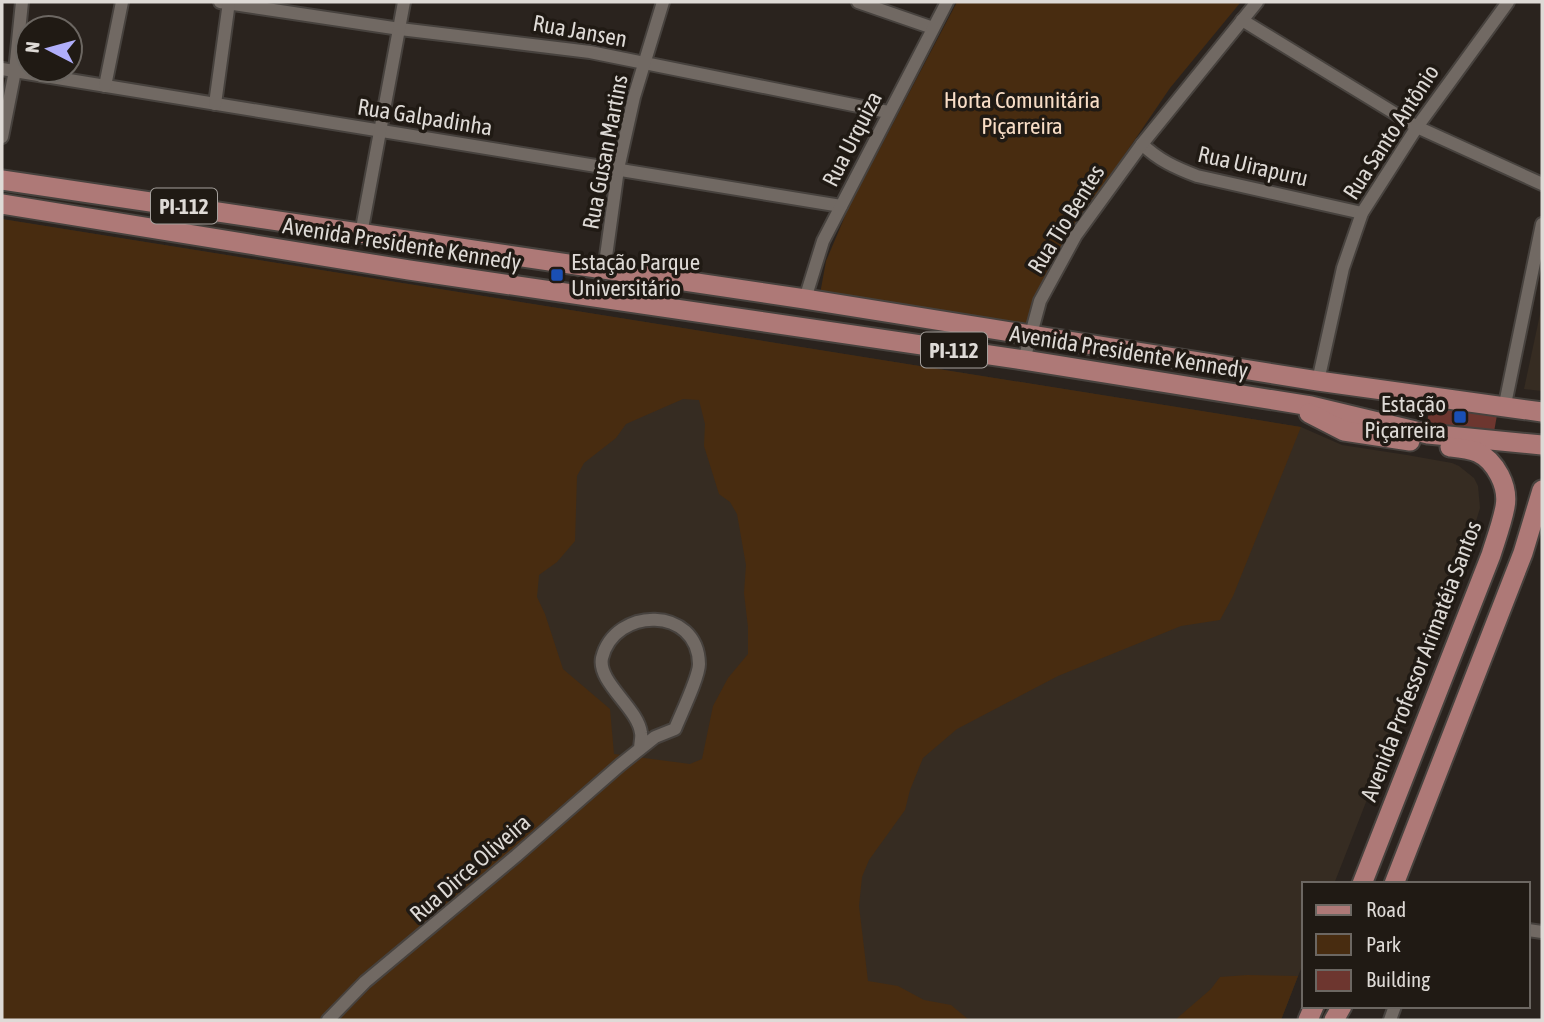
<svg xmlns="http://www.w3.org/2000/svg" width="1544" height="1022" viewBox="0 0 1544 1022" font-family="'Asap Condensed',sans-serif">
	<rect width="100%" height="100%" fill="#2a231e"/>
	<g fill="#362c22">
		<polygon points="2,219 1301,427 1342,445 1407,455 1452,463 1459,466 1474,478 1478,486 1480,508 1477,518 1334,884 1304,884 1304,961 1281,1020 2,1020"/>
		<polygon points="1542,305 1542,391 1524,389"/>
	</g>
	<g fill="#482c10" fill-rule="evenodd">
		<polygon points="957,2 1240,3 1170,88 1049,266 1026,327 820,294 826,261 848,209"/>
		<path d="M2,219L1301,427L1233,596L1220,620L1181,626L1058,676L957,729L923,758L910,790L905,810L869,860L862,877L859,906L868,981L898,986L924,1000L951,1005L969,1020H2ZM683,399L699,400L705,424L704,446L719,494L730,502L737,514L746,565L744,593L748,627V654L728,678L713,706L702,759L690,764L614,754L610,709L563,669L545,614L537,597L539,575L557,562L575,541L577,476L584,463L616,438L626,424Z"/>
		<polygon points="1247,975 1298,976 1281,1020 1175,1020 1211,989 1220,977"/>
	</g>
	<polygon fill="#6d362f" points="1430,405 1497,415 1494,432 1427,423"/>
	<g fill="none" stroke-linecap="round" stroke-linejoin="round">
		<defs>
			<g id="street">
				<polyline points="220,2 400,29 590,52 888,112"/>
				<polyline points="858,2 933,28"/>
				<polyline points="1242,20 1417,127 1542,184"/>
				<polyline points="2,69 841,206"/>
				<polyline points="105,86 122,2"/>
				<polyline points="215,104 229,2"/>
				<polyline points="2,137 15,71 22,2"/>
				<path d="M1142,144C1158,160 1176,168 1197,176L1362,213"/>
				<polyline points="361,234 404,2"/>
				<polyline points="604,271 618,169 634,97 663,2"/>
				<polyline points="805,299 823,241 947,2"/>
				<polyline points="1024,360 1040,301 1076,235 1142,144 1257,2"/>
				<polyline points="1318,381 1343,268 1362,213 1417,127 1508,2"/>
				<polyline points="1504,409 1542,224"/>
				<polyline points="1528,930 1542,932"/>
				<path d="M328,1020L365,982L516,856L620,765L655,737L675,729C681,714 699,677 699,664C698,606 615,606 602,658C597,682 638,708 641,733C642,737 640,744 640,749"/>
				<polyline points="1390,1020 1395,1006"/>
			</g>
			<g id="primary">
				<polyline points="2,180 805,299 1318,381 1542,412"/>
				<polyline points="2,204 409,270 1024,360 1311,406 1428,434 1542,445"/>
				<polyline points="1309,413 1344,431 1410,441"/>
				<path d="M1362,884L1491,555C1496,539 1502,523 1505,507C1509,487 1496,461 1477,452C1469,449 1459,448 1450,447"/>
				<polyline points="1394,884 1523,553 1542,490"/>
				<polyline points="1308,1020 1314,1006"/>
				<polyline points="1334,1020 1342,1006"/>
			</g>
		</defs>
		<use href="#street" stroke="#47423e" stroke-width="16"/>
		<use href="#primary" stroke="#47423e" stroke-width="23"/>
		<use href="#street" stroke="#716963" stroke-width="12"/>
		<use href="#primary" stroke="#ae7977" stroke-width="19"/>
	</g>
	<g fill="#1a4fb4" stroke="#201a14" stroke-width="2.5">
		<rect x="550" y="268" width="14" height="14" rx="3.5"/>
		<rect x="1453" y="410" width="14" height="14" rx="3.5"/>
	</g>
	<g text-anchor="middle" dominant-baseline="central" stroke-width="7" stroke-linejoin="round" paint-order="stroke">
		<g fill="#201a14" stroke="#a5a09c" stroke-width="2">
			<rect x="151" y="188.5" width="66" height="35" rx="5"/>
			<rect x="921" y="332.5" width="66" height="35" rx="5"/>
		</g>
		<g font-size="21" font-weight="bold" fill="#dedad6">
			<text x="184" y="206">PI-112</text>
			<text x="954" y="350">PI-112</text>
		</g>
		<g font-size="23" fill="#dedad6" stroke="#201a14">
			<text transform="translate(580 31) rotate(10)">Rua Jansen</text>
			<text transform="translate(425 117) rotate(9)">Rua Galpadinha</text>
			<text transform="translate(1391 132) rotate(-57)">Rua Santo Antônio</text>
			<text transform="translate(852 139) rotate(-63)">Rua Urquiza</text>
			<text transform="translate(605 152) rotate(-79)">Rua Gusan Martins</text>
			<text transform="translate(1253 166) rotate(13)">Rua Uirapuru</text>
			<text transform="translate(1066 219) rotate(-58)">Rua Tio Bentes</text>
			<text transform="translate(402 244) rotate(9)">Avenida Presidente Kennedy</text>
			<text transform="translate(1129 352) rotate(9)">Avenida Presidente Kennedy</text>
			<text transform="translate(1421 661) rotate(-69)">Avenida Professor Arimatéia Santos</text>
			<text transform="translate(470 868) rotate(-41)">Rua Dirce Oliveira</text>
		</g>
		<g font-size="23" fill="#f8ddc6" stroke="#201a14">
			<text x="1022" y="100">Horta Comunitária<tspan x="1022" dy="26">Piçarreira</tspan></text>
		</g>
		<g font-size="23" fill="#dedad6" stroke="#201a14" text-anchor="start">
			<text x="571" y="262">Estação Parque<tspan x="571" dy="26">Universitário</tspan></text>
			<text x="1446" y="404" text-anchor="end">Estação<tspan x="1446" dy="26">Piçarreira</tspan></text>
		</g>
	</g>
	<rect width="1544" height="1022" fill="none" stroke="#dedad6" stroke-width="7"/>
	<rect x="1302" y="882" width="228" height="126" fill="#201a14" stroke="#6c6762" stroke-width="2"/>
	<rect x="1316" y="905" width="35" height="10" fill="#ae7977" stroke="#6c6762" stroke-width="2"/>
	<text x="1366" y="917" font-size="21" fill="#dedad6">Road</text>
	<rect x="1316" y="934" width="35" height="21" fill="#482c10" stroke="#6c6762" stroke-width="2"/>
	<text x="1366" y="952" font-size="21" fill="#dedad6">Park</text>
	<rect x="1316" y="970" width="35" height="21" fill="#6d362f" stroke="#6c6762" stroke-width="2"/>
	<text x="1366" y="987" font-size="21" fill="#dedad6">Building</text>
	<g transform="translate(49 49) rotate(276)"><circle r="33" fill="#201a14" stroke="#6c6762" stroke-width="2"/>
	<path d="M0-5L12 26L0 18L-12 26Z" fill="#b0aefa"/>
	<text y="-10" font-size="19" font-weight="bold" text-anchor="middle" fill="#dedad6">N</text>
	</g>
</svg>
